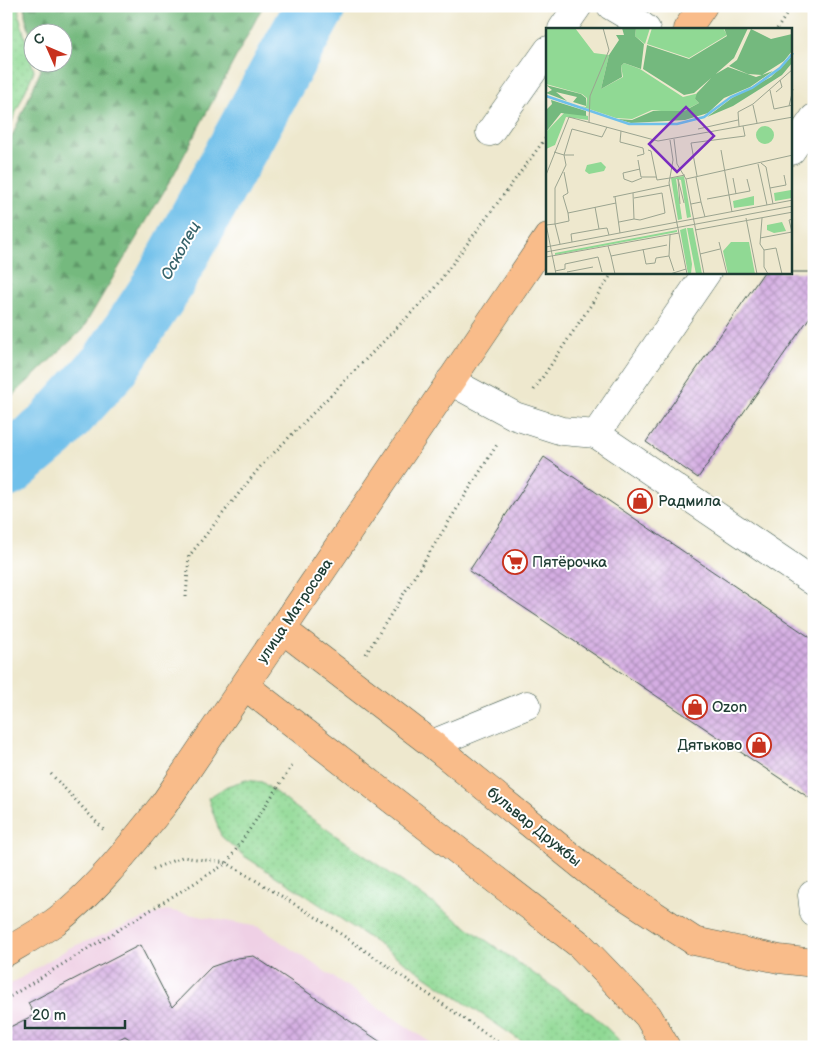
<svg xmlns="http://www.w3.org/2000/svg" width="820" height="1053" viewBox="0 0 820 1053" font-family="'Balsamiq Sans',sans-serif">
	<defs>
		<pattern id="grass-dots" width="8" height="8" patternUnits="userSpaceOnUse" patternTransform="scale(1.25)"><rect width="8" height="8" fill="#90d994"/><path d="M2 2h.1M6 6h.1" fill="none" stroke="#7cbb80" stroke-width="1.8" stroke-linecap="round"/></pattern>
		<pattern id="forest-firs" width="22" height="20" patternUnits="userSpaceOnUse" patternTransform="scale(1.25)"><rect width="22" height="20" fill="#74b97e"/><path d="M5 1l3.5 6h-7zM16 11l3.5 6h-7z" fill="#5f9868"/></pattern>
		<pattern id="building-cross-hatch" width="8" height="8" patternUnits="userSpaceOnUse" patternTransform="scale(1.25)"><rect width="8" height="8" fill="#d5ade3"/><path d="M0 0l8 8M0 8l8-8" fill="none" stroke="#ac8eb9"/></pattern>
	</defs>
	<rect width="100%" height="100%" fill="#fff"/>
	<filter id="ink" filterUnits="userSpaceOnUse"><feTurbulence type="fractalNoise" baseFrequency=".02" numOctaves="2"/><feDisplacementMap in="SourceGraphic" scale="10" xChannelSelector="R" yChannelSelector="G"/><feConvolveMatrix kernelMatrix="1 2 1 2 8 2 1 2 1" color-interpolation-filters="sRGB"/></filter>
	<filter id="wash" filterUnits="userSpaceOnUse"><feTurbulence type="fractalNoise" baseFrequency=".0096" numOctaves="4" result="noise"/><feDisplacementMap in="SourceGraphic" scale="20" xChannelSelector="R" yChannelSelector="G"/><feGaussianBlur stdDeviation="1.12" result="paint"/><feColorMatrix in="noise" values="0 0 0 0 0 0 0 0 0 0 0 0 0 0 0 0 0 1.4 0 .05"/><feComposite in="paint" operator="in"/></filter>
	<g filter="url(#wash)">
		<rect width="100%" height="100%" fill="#eee8ce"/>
		<polygon fill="#efd0e5" points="166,910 259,927 437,1047 6,1047 6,987 69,948"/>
		<g fill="url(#grass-dots)" stroke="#588b64">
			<polygon points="6,6 19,6 19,15 34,71 6,135"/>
			<polygon points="246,780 262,782 292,805 593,1015 617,1038 623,1047 530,1047 307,896 244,856 221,836 208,798 227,786"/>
		</g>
		<polygon fill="url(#forest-firs)" stroke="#4a7b59" points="25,6 263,6 173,176 82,330 6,402 6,150 41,70 39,63 62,62 62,32 32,32 32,41 25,15"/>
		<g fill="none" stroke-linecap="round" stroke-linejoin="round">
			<polyline stroke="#6fc0ea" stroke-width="60" points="6,468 50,431 109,366 159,291 316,6"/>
		</g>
		<g id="blocks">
			<g fill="url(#building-cross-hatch)">
				<polygon points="764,272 814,272 814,311 698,478 646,442"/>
				<polygon points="544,457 814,640 814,801 469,571"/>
				<polygon points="140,945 172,1007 211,967 237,958 254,956 388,1047 141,1047 125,1036 104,1047 6,1047 6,1029 34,1015 28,1003"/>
			</g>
		</g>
	</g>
	<g filter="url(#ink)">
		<use href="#blocks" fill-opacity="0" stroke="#3e574b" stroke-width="1"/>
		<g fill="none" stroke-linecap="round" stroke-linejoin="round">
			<defs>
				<g id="minor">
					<polyline points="611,6 633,19 646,29"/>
					<polyline points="562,29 578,6"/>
					<polyline points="490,132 548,50"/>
					<polyline points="791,151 814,118"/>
					<polyline points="707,272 596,434 814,582"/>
					<polyline points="450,381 515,416 562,431 596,434"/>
					<polyline points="432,744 527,705"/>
					<polyline points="812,895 814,913"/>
				</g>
				<g id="major">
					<polyline points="687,29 703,6"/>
					<polyline points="283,630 432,744 596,877 694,941 779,959 814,963"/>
					<polyline points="245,686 580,945 648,1016 666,1047"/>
					<path d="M6,952C21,943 37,934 52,924C94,894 132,844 164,804L548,237"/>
				</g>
			</defs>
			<use href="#minor" stroke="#3e574b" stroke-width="29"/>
			<use href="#major" stroke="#3e574b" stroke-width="29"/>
			<g stroke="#3e574b" stroke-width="3" stroke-dasharray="1 4" stroke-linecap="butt">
				<polyline points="777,29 792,6"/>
				<polyline points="534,390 613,272"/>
				<polyline points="186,597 189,556 260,467 430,294 548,135"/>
				<polyline points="366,654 498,443"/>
				<polyline points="51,774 104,830"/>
				<polyline points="153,869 182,857 227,863 319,919 505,1047"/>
				<polyline points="6,999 227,863 294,763"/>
			</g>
			<use href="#minor" stroke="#fff" stroke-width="28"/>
			<use href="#major" stroke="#f9bc8a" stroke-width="28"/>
		</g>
	</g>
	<defs>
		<symbol id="shop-ring" viewBox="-11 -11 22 22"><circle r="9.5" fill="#fff" stroke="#c8321e" stroke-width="1.5"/><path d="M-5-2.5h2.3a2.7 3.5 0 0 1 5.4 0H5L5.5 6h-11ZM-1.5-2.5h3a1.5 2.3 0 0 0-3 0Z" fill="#c8321e"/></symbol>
		<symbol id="supermarket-ring" viewBox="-11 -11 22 22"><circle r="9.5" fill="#fff" stroke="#c8321e" stroke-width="1.5"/><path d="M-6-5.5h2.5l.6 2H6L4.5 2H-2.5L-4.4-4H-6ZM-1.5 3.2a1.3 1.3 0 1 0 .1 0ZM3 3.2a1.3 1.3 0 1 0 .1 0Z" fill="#c8321e"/></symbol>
	</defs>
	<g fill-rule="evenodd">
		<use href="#shop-ring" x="626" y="487" width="28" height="28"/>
		<use href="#supermarket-ring" x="501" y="548" width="28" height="28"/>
		<use href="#shop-ring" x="681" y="693" width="28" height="28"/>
		<use href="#shop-ring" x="745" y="731" width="28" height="28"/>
	</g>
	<g text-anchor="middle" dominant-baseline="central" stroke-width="4" stroke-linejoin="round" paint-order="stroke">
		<g font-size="15" fill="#1f3d34" stroke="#fff" text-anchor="start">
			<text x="658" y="501">Радмила</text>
			<text x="532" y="562">Пятёрочка</text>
			<text x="712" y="707">Ozon</text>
			<text x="742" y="745" text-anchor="end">Дятьково</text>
		</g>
		<g font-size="15" fill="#1f3d34" stroke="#fff">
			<text transform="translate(295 611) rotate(-56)">улица Матросова</text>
			<text transform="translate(534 827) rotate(39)">бульвар Дружбы</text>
		</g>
		<g font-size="16" font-style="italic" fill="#37646b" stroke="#fff">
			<text transform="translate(181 251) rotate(-61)">Осколец</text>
		</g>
	</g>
	<g transform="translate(546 28)">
		<rect width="246" height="246" fill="#eee8ce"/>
		<path d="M0,0H29L48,25L63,27L55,61L77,49L75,38L78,35L94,41L137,69L153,65L149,71L153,75L133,85L106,82L86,91L70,90L34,78L40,79L41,70L36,66L0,56ZM90,0H104L99,16L89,8ZM106,0H177L181,7L143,30L101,16ZM20,83L42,88V92L20,89L9,117L0,121V104ZM138,148L145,189L141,190L135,152L130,151L136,191L132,192L125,150ZM245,162L246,170L229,173L228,165ZM208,168V177L188,180L187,173ZM140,200L146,236L145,246H142L134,202ZM141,200H147L156,246H150ZM131,202V204L9,227V225Z" fill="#90d994"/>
		<path d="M76,0H90L89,8L98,16L95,41L78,35L75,38L76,49L55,61L63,27L73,12L70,7H78ZM178,0H202L188,30L148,65L138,67L97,41L101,17L143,31L181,8ZM205,1L225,11L246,6V23L238,33L216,47L202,46L183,38L191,32ZM246,28V35L236,47L187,78L161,89L186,70L225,49ZM182,39L210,49L227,43L204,59L178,70L162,85L139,92L85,95L71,91L86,92L107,83H138L153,75L149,71L151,65L168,47ZM0,57L35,66L40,70V78L27,74L31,69L10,64L21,73L0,65L6,62ZM5,72L40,83V88L15,85L0,104V82L6,76Z" fill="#74b97e"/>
		<path d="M236,194L240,203L228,205L221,202V197ZM185,214H203L209,246H182L177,223Z" fill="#90d994"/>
		<path d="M210 107a9 9 0 1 1 18 0a9 9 0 1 1-18 0ZM55,134L60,139L58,143L43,146L39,143L41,137Z" fill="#90d994"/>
		<path fill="none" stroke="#6fc0ea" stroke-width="2.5" d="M0,68L83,96H131L158,89L185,69L206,60L234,40L247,25"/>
		<path fill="none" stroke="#9ba490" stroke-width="1" d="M224,62L228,81L247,77M230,64L236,59L234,52M207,77L211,95M243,78L247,61M43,94L44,68L63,22L57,0M193,98L192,84L207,76L247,41M152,101L192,92M75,103L74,114L97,120L98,126L91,128M128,111L131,136L140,151L158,246M124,112L127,132L123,155L141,246M102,122L105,123L111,152L124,150M175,122L186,184M8,124L18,127L20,137L9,160V196L23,193L22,185L70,175M28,127H18L26,101L56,109L61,99M92,132L95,149H110M215,135L220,139L227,176M212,136L221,177M94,141L77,145L78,151L86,154L96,150M18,144L22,165L17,168L22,185M0,147L23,89L112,113L247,89M151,148L145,115L199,108L197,98M150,149L155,174M124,150L139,147M187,150L190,166M140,151L247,127M224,160L240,157L238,147M67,169L124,157M69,169L74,205M88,170L116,165L119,185L94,192L88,191M161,171L204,163L201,151M134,176L132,151L138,175M145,176L155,174L159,189M49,179L53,201M200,190L211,246M216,190L214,216L218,222V239L222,246M73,194L88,191L87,165M0,196L10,246M0,197L9,196L14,216M149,202L247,184M214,210L246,204L243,192L247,191M26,214L25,206L53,201L61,200L63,207M173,214L181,246M62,218L65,228L121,217M0,219L247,172M97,221L100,236L109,235L110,230L123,228L124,207M218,222L230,220L236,246M0,224L247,178M154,226L174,221M65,228L69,246M123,228L128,243M0,229L133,205M9,243L19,241V236L52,229L56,244M21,244L47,239M124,246L140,241"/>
		<path fill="#7b2cbf" fill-opacity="0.15" stroke="#7b2cbf" stroke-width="2.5" d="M140,79L168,108L131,144L103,116Z"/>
		<rect width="246" height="246" fill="none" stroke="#1f3d34" stroke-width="2.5"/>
	</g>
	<rect width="820" height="1053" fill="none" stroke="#fff" stroke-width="25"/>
	<g transform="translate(48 48) rotate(315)"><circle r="24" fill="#ffffff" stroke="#a5b1ae"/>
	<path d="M0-4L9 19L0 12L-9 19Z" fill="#c8321e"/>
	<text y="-8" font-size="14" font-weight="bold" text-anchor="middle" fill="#1f3d34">С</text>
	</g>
	<path d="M25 1020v8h100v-8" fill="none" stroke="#1f3d34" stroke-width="2.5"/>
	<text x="32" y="1020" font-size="15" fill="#1f3d34" stroke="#ffffff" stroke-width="4" paint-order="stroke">20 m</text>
</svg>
